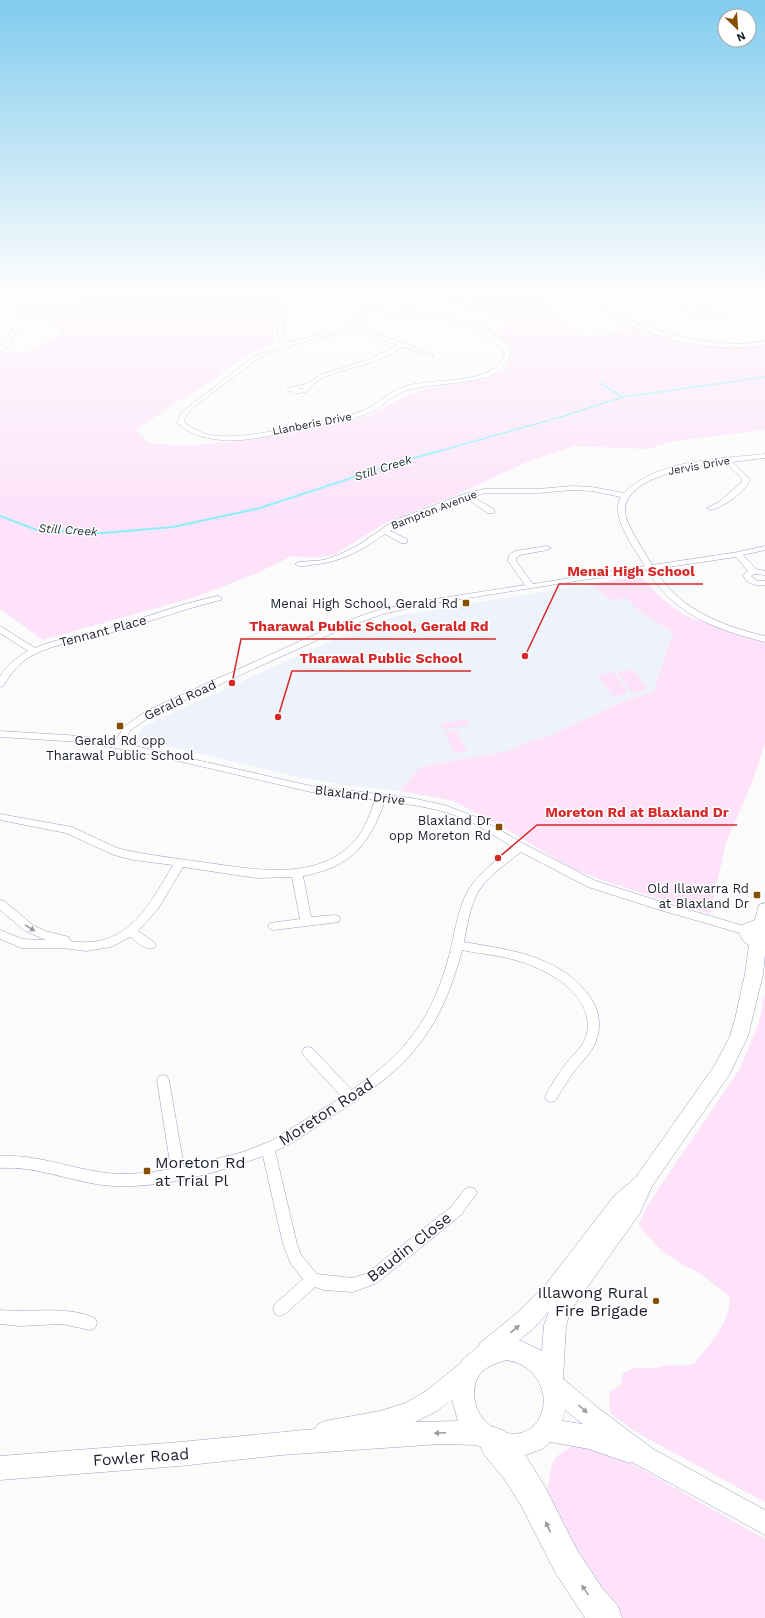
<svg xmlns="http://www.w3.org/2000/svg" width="765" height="1618" viewBox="0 0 765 1618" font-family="'Work Sans',sans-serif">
	<rect width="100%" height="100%" fill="#fbfbfb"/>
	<polygon fill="#eef2fa" points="591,584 611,600 627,598 637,610 673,633 653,692 622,702 554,734 525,743 507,751 420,767 400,791 346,785 293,776 135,738 146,725 355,630 397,616"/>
	<g fill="#fde2fa">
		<path d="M106,293H282V306L274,324V343L240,360L212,381L172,405L136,430L149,443L186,446L228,442L344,422L371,415L405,396L429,388L482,380L504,371L513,358L509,345L493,333L504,328L503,320L485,311L443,304L455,298L446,293H450L466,301L484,293H545L551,314L557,319L584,336L601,335L632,327L654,335L694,345L731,348L765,346V430L676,441L646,449L574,446L527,462L451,497L387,522L334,555L312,558L292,556L255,574L195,597L43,640L0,609V354C6,351 12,354 19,353C34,350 53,342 63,330L55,322L11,312L23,304L45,306L81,300Z"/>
		<polygon points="641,576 661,598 684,615 765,643 765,743 753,780 726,843 710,914 610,883 571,868 501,826 453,801 400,791 420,767 507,751 525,743 554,734 622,702 653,692 673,633 637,610 627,598 611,600 591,584"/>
		<polygon points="633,669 648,689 632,693 617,672"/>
		<polygon points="614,672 628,693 612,696 597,675"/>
		<polygon points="466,719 469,725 443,730 440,724"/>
		<polygon points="456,730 467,751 455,754 445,732"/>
		<path d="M765,994V1502L634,1431L610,1413L609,1393L623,1383L621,1377L624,1373L633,1368H656L668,1365L683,1366L694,1364C709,1345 730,1323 730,1297L698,1272L685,1266L662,1251L642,1230L639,1224L646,1208L667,1176L739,1070L758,1026Z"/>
		<polygon points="578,1442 617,1455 765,1539 765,1618 623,1618 590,1582 547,1492 552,1464 557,1456"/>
	</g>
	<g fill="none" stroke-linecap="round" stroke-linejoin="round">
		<g stroke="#88f0f7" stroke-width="1.5">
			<polyline points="600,383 623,397"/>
			<polyline points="436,452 564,416 623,397 765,377"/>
		</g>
		<polyline stroke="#88f0f7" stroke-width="2" points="0,516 37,530 103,533 173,527 260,508 406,460 440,451"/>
		<defs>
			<g id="street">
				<polygon points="42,293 54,293 33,298 30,296"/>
				<path d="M285,293H291C293,309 286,314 282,329L285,337L291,342L340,330L356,320L361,310L363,309L366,311L363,318L356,326L434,355L429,356L404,347C392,354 380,360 367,364C345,371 320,373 306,392L294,394L288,390V388L306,384L320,375L367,360L398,345L352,328L344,332L292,345L270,353L256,360L195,406L187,414L184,422C192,428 200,433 211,435C245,440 280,429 313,422C330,419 348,417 364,410C379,404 388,391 406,386C433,378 478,384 499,365C502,362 503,358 505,354C483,323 437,316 402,313C391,312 379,312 368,310V308L370,307C405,309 477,316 502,341C505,345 508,350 511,354C510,357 508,362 506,365C490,386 433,382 408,390C392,394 383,407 369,413C352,420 333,422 316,426C281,432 243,446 208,438C196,436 187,431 178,424L177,423L182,412L252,358L286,344C269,330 281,324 285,309C287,304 286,299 285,293ZM303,388L302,389H295Z"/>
				<polygon points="362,293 368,293 366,306 363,308 360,306"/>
				<path d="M578,293H584L601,305L622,317L670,335L718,343L743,344L765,341V345C750,347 735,348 719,347C676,344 609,324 578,293Z"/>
				<path d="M672,293H678L680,303C688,309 701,313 711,312C718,311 723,309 729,315C723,319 717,317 711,316C695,313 674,314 672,293Z"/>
				<polygon points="12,329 17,330 10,344 0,351 0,346 6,342"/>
				<path d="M765,454V458L732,462L750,479C746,492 723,507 711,510L707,508L719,502L742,482V479L725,462C700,465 624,476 625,511C625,524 645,552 652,565L738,552L765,546V550L743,555L756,569L765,571V575L754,574L751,576L757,581H765V585C755,586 747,584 743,575L748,571L736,557L655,569C678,609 722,626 765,636V642C717,630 674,615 647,570L423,605L383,614L344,628L152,715L131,730L122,743L311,786L412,798L444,805L479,818L524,844L596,881L662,902L751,928L753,931L751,934L747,935L660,910L588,887L521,852C505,865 485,877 476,896C469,911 467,927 464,942C510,950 564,956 592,1000C599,1011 601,1025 597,1038C593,1052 582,1061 573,1073C567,1082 561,1091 555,1101L551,1102L547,1101L545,1097C551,1085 559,1072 568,1061C574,1054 583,1046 586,1037C597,997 550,970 518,961C500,955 480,954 462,950C439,1038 404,1071 329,1118C311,1130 295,1143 275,1151L297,1244L301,1255L317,1274L353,1278L367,1273L438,1217L451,1207L465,1189L470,1187L475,1189L477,1193L461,1215L377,1283L353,1292L323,1290L315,1287L285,1314L280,1316L275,1314L273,1309L275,1304L303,1279L291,1264L283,1244L263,1156C215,1174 153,1191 102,1185C66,1180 37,1166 0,1168V1156C35,1154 66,1167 100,1172C124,1176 147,1173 171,1169L157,1080L159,1076L163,1075L167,1076L169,1080L184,1167L243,1152L271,1141L342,1097L304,1056L302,1052L304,1048L308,1047L312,1048L352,1090C406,1053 432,1019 449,956C455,934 457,909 469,889C480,872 497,860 513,847C499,839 486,830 473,823C446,809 414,805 385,801C369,845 351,867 303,876L311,917L335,915L339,916L340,919L339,922L274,930L270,929L268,926L270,923L300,919L292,877L256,878L183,867L158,909L138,931L154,942L156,945L154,948C145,951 137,942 130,937L111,947L86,951L63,948H22L0,939V930L22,939L46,940L25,931L0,910V900L4,901L33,925L45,931L69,937L70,941C127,950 148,907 173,865L134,860L114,855L66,833L0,820V814L72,827L117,848L134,852C159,856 184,860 209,863C258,870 321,882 357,838C366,827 370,813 375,800L311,792L144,753L82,742L0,737V731L82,736L114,742L125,726L146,711L338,624L378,610L423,601L525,585L508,561L509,555L515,551L547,546L551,548L547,550L520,555L516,558V561L533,584L645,566C635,549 609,516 621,497L592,491L572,490L538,493H485L473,497L494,509V513H488L467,499L401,524L390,531L407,539V543H401L385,534C361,551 339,563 310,565C305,566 299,567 295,564L299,562L324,560L338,555L357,546L395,520L464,494L484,489H538L572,486L592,487L624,493C657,459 721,459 765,454Z"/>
				<path d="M218,596L222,598L221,600C183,609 147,623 109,633C84,640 56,643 33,655C19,662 11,674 3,686L0,687C0,684 0,680 0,677C3,668 20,655 28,651L0,633V626L35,648C60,637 86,635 112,627C148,617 182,603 218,596Z"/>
				<path d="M0,1310C32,1313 65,1305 95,1318L97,1323L95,1328L90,1330L62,1324L20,1326L0,1324Z"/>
			</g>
			<path id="secondary" d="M765,903V954L763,974L748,1036L729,1075L652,1186L640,1213L571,1310L566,1325L563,1379L601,1410L653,1449L765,1510V1535L632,1462L629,1463L589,1449L550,1442L542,1449L520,1457L498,1455L476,1445L441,1444L281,1455L180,1466L0,1480V1456L180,1442L315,1429L317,1425L325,1421L380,1411L406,1403L426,1391L461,1363L462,1360L479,1346L480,1343L517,1313L547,1283L614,1196L636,1177L715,1065L730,1036L735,1019L745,974L749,945L744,942L739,933L742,925L755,920L759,905ZM549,1311L544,1325L542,1351L519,1340L533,1329ZM506,1360C532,1363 551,1389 541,1415C526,1450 475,1432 474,1394C474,1372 487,1366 506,1360ZM452,1400L458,1421L415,1422L435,1412ZM565,1410L583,1424L562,1421Z"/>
			<polygon id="highway" points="494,1427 505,1431 527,1458 544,1485 577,1550 602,1588 618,1606 622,1618 585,1618 555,1572 522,1507 505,1480 483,1453 479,1442 483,1431"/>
		</defs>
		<use href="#street" stroke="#94a2c1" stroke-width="1"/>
		<use href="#secondary" stroke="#94a2c1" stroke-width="1"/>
		<use href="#highway" stroke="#94a2c1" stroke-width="1"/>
		<use href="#street" fill="#fff" fill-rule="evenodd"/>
		<use href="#secondary" fill="#fff" fill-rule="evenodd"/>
		<use href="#highway" fill="#fff" fill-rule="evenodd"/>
	</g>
	<defs><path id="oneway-solid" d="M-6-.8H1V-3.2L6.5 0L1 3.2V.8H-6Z"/></defs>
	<g fill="#989ba0">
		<use href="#oneway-solid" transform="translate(30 928) rotate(32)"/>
		<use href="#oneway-solid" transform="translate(515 1329) rotate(-40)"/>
		<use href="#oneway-solid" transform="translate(583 1409) rotate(42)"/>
		<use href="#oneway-solid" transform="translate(440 1433) rotate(177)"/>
		<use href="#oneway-solid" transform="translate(548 1527) rotate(-115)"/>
		<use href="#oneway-solid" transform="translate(585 1590) rotate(-124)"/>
	</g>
	<linearGradient id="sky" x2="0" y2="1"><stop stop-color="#81ccee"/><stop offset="0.56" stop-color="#fdfdfd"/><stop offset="1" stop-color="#fdfdfd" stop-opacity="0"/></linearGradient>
	<rect width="765" height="519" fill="url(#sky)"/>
	<g fill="#864f00" stroke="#fff" stroke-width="1.5">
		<rect x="462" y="599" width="8" height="8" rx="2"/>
		<rect x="116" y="722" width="8" height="8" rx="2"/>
		<rect x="495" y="823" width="8" height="8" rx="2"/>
		<rect x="753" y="891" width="8" height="8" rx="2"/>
		<rect x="143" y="1167" width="8" height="8" rx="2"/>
		<circle cx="656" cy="1301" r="4"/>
	</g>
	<g text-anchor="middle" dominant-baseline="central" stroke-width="3" stroke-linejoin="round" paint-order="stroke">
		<g font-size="11" fill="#1b202c" stroke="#fff">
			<text transform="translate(312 424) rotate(-11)">Llanberis Drive</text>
			<text transform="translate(699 466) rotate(-10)">Jervis Drive</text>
			<text transform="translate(434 510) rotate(-21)">Bampton Avenue</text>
		</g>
		<g font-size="12" font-style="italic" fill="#1a2d2f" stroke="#fff">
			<text transform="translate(383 468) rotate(-18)">Still Creek</text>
			<text transform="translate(68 530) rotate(4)">Still Creek</text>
		</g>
		<g font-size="13" fill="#1b202c" stroke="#fff" text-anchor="end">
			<text x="458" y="603">Menai High School, Gerald Rd</text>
			<text x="120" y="740" text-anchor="middle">Gerald Rd opp<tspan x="120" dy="15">Tharawal Public School</tspan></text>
			<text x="491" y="820">Blaxland Dr<tspan x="491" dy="15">opp Moreton Rd</tspan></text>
			<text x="749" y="888">Old Illawarra Rd<tspan x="749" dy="15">at Blaxland Dr</tspan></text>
		</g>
		<g font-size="13" fill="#1b202c" stroke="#fff">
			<text transform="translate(103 631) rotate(-15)">Tennant Place</text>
			<text transform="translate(180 700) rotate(-25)">Gerald Road</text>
			<text transform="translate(360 795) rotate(7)">Blaxland Drive</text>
		</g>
		<g font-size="16" fill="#1b202c" stroke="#fff">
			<text transform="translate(326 1112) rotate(-33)">Moreton Road</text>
			<text transform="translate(409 1247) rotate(-38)">Baudin Close</text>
			<text transform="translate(141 1457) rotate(-4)">Fowler Road</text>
		</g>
		<g font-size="16" fill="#1b202c" stroke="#fff" text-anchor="start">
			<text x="155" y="1162">Moreton Rd<tspan x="155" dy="18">at Trial Pl</tspan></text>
			<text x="648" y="1292" text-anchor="end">Illawong Rural<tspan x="648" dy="18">Fire Brigade</tspan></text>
		</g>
	</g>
	<path fill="none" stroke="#d62828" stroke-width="1.5" d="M525 656L559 584H703M232 683L241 639H496M278 717L292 671H471M498 858L537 825H737"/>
	<g fill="#d62828" stroke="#fff" stroke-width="1.5">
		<circle cx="525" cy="656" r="4"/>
		<circle cx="232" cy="683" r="4"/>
		<circle cx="278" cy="717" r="4"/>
		<circle cx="498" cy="858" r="4"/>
	</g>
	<g font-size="14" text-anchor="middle" font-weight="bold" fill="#d62828" stroke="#fff" stroke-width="3" stroke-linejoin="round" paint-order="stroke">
		<text x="631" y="576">Menai High School</text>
		<text x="369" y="631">Tharawal Public School, Gerald Rd</text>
		<text x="381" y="663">Tharawal Public School</text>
		<text x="637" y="817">Moreton Rd at Blaxland Dr</text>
	</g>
	<g transform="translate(737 28) rotate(155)"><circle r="19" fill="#ffffff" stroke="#a4a6ab"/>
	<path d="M0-3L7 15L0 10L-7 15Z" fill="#864f00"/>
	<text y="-6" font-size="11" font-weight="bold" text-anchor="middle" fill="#1b202c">N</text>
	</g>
</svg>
